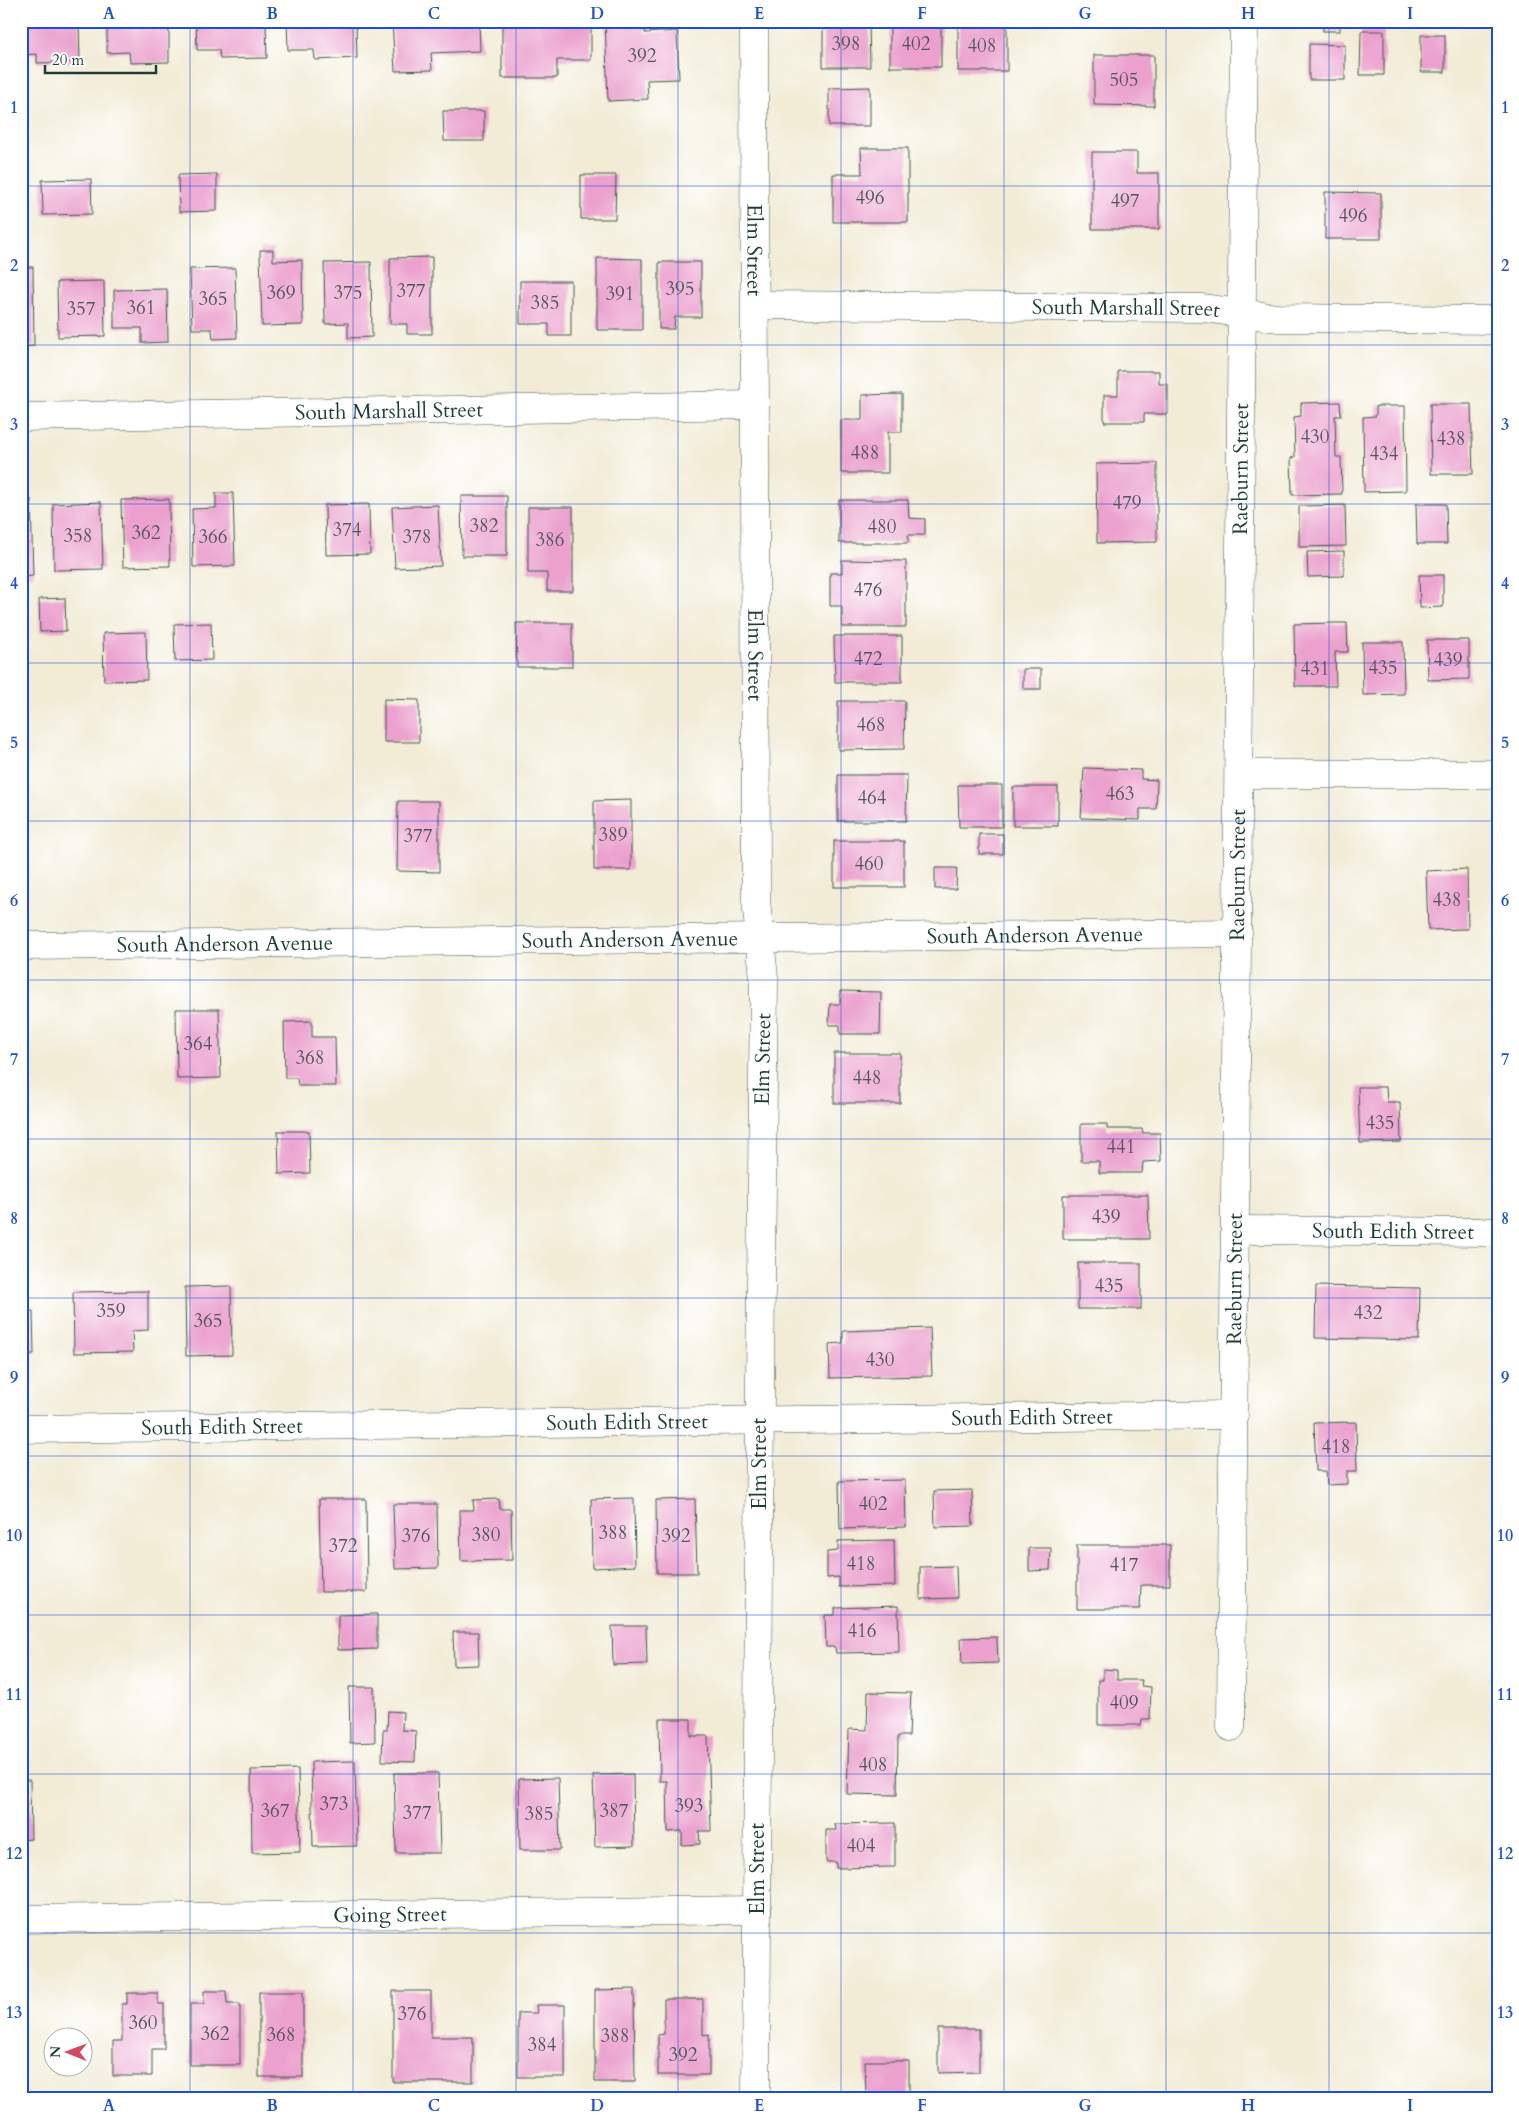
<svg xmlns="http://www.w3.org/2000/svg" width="1519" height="2119" viewBox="0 0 1519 2119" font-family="Cardo,serif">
	<rect width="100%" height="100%" fill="#fff"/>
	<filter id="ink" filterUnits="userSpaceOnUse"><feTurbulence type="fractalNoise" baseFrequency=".02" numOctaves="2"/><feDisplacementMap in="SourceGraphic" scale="10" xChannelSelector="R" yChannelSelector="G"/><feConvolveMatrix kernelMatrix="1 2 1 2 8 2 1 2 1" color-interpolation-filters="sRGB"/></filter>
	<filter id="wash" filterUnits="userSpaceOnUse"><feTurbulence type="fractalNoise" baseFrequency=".0096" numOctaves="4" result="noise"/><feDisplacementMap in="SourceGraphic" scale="20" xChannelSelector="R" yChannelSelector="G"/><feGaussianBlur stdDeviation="1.12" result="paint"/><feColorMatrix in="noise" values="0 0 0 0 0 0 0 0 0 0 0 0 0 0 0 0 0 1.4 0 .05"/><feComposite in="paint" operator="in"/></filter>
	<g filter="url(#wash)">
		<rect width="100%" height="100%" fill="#f2ecd7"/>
		<g id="blocks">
			<g fill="#eba0ce">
				<polygon points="21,21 79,21 80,62 37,63 37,54 21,55"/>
				<polygon points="107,21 169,21 169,62 130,63 129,52 107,53"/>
				<polygon points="196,21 266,21 267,58 220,59 219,50 197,50"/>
				<polygon points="287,21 356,21 357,58 315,60 314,50 288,50"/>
				<polygon points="392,21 479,21 480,51 431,53 432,70 395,71"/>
				<polygon points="502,21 591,21 591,60 557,60 557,78 502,78"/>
				<polygon points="605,21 645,21 645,33 677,31 679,79 647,80 648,99 608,101"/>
				<polygon points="823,21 869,21 870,67 823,67"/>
				<rect x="890" y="21" width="51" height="46"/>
				<rect x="958" y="21" width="49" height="50"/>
				<rect x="1323" y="21" width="17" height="10"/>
				<polygon points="1361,31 1384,31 1384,75 1360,75"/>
				<rect x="1421" y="35" width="24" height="37"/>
				<polygon points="1309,44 1345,45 1345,80 1309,80"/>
				<polygon points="1094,55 1154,55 1154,106 1094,105"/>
				<polygon points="870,87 870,126 829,126 829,88"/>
				<polygon points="443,111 484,111 484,141 444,141"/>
				<polygon points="861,148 908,148 908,222 833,222 833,174 862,174"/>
				<polygon points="1092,152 1137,152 1137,173 1159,173 1159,229 1092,229"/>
				<polygon points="217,174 217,211 179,212 178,175"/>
				<polygon points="581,175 616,175 615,219 581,219"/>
				<polygon points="91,179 92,214 43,215 42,180"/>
				<polygon points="1325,192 1381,193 1381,239 1325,239"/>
				<polygon points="260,250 273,250 273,261 302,260 303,325 262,326"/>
				<polygon points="432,257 432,334 407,334 407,324 390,324 390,258"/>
				<polygon points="597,258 642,259 642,330 597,330"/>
				<polygon points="371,262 372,337 348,338 348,323 325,324 324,263"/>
				<polygon points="659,262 701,262 701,317 675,317 674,329 659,329"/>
				<polygon points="21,267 33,267 34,346 21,347"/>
				<polygon points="235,268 237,338 213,339 212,329 192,329 190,269"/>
				<polygon points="104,281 105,336 58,337 57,282"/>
				<polygon points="520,281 571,281 571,336 549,336 549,324 520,324"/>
				<polygon points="167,289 168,342 142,343 142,328 114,328 114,290"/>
				<polygon points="1118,371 1159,371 1159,384 1168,384 1168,414 1144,414 1144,422 1104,422 1104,395 1118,395"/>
				<polygon points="902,394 902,432 888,432 888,473 841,473 841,420 862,420 862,395"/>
				<polygon points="1340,402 1341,416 1335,416 1336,457 1341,457 1342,494 1292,495 1291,458 1295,457 1294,417 1301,416 1301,403"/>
				<polygon points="1430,404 1471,404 1473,474 1431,474"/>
				<polygon points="1376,406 1405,406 1406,491 1364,492 1363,417 1376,416"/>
				<polygon points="1157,463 1157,542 1097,543 1096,464"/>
				<polygon points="216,493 233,493 235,566 193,567 192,509 216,508"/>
				<polygon points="461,496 507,496 507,556 462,556"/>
				<polygon points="21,499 31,499 33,576 21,577"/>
				<polygon points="169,499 170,566 123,567 121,500"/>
				<polygon points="839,500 908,500 909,518 925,519 925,535 908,535 908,543 839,543"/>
				<polygon points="101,502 103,569 54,570 53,504"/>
				<polygon points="369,504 370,554 326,555 325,505"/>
				<polygon points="1416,504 1446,504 1447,544 1417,544"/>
				<polygon points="438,505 441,566 395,568 392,507"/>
				<polygon points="1345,505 1346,546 1299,547 1299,506"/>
				<polygon points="528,507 573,507 573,591 547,591 547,573 528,573"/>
				<polygon points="1344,551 1344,576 1308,577 1307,552"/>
				<polygon points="842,560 906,561 906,627 842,627 842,606 830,606 830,573 842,573"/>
				<polygon points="1419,575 1443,575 1443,607 1420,608"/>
				<polygon points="65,598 66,631 40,632 39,599"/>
				<polygon points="211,623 212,660 175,661 174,624"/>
				<polygon points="516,623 572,623 572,667 517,667"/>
				<polygon points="1334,623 1347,623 1348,652 1335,652 1336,686 1295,686 1294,624"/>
				<polygon points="146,632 147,680 104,681 103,633"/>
				<polygon points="834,636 902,636 902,682 835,682"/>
				<polygon points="1427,640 1469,640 1469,679 1428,680"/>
				<polygon points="1362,642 1403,642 1404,694 1363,695"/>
				<rect x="1023" y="669" width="18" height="20"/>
				<polygon points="384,699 419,700 419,742 384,742"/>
				<polygon points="838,701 905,701 904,749 838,750"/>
				<polygon points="1084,768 1141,770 1141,779 1157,780 1156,809 1140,809 1140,820 1081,818"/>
				<polygon points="838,775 907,775 906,821 838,821"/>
				<polygon points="958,785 1002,785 1002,827 959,827"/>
				<rect x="1013" y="787" width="45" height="39"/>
				<polygon points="631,800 631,870 594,870 594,801"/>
				<polygon points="398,801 439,801 439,872 397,871"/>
				<rect x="979" y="834" width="24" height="20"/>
				<rect x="834" y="841" width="70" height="46"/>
				<polygon points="935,868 957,868 956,889 935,889"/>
				<polygon points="1467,869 1468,929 1428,930 1426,871"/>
				<polygon points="840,991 881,992 880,1034 840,1034 840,1025 829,1025 830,1004 840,1004"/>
				<polygon points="176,1009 219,1009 221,1078 177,1079"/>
				<polygon points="21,1019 27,1019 28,1076 21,1076"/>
				<polygon points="312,1021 312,1037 335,1037 336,1086 298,1086 297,1078 285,1078 284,1022"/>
				<rect x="834" y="1053" width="66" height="50"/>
				<polygon points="1358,1087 1386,1087 1387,1102 1400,1102 1401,1142 1360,1143"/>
				<polygon points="1081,1124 1107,1124 1107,1129 1142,1129 1143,1133 1160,1133 1161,1161 1143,1162 1142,1173 1099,1173 1099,1161 1081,1161"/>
				<polygon points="278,1131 309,1131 310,1173 279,1174"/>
				<polygon points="1063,1195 1148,1195 1149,1239 1063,1239"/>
				<rect x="1078" y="1263" width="63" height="46"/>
				<polygon points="231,1286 232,1355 186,1356 185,1287"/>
				<polygon points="1316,1286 1420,1288 1419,1340 1315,1338"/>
				<polygon points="148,1291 148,1330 132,1331 133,1352 74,1353 73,1292"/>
				<polygon points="21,1311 33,1311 34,1354 21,1354"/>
				<polygon points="930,1328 932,1376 830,1378 829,1344 843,1343 843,1331"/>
				<polygon points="1356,1422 1357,1471 1347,1471 1347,1484 1327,1485 1326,1471 1316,1471 1314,1423"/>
				<polygon points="905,1480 906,1527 840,1529 839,1481"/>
				<polygon points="972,1490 973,1526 935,1527 934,1491"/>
				<polygon points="634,1498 635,1566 592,1568 591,1499"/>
				<polygon points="319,1499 366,1499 367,1592 321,1592"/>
				<polygon points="499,1499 500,1509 511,1509 512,1560 461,1561 460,1510 474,1510 473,1500"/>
				<polygon points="695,1499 697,1573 657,1573 656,1500"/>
				<polygon points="393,1504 437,1504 438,1568 395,1569"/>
				<polygon points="894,1540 895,1586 839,1587 839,1577 827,1578 827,1552 838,1551 838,1541"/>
				<polygon points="1077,1545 1170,1545 1170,1585 1141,1585 1140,1609 1077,1609"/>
				<polygon points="1029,1548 1051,1548 1050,1570 1029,1571"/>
				<polygon points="956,1566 957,1598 920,1599 920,1567"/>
				<polygon points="898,1606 899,1652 836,1653 835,1647 826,1647 825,1615 835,1615 835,1608"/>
				<polygon points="377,1614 377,1649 338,1650 338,1615"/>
				<polygon points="612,1626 646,1626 647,1664 613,1665"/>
				<polygon points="453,1632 478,1632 479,1665 454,1666"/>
				<polygon points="997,1637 998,1663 962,1664 961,1638"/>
				<polygon points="1103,1669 1117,1670 1117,1680 1142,1680 1141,1686 1151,1687 1150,1719 1142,1719 1141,1725 1098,1725 1098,1680 1103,1680"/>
				<polygon points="349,1687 374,1687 375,1742 350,1743"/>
				<polygon points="868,1692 911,1693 909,1736 898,1736 897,1795 847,1794 849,1729 867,1730"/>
				<polygon points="388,1711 403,1712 402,1730 416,1731 415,1762 382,1761 383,1730 387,1730"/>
				<polygon points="659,1719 691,1719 691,1736 708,1736 711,1831 699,1831 700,1844 682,1845 682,1831 668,1832 667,1781 660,1781"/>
				<polygon points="355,1761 357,1846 313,1847 311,1762"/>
				<polygon points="298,1769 300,1852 252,1853 251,1770"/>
				<polygon points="394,1773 438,1773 440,1853 396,1853"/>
				<polygon points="633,1774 634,1846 595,1847 593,1775"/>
				<polygon points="558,1778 560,1850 520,1850 519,1779"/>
				<polygon points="21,1780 30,1780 31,1839 21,1840"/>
				<polygon points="895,1823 895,1867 836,1868 836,1862 826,1862 826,1830 836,1830 835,1824"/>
				<polygon points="634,1989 635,2082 595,2082 595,1990"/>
				<polygon points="204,1991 226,1991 227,2004 240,2004 240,2065 190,2065 190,2004 204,2004"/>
				<polygon points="393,1991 431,1991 431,2037 473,2037 473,2082 393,2082"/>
				<rect x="259" y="1992" width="44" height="85"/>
				<polygon points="127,1993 158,1993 158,2004 164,2004 164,2049 152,2049 152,2076 113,2076 113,2041 122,2041 122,2004 127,2004"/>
				<polygon points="664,1999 703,1999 703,2035 709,2034 709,2075 658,2075 658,2035 664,2034"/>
				<polygon points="536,2005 565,2005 565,2077 518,2077 518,2013 537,2013"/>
				<polygon points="938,2029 979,2029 979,2072 938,2073"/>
				<polygon points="865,2061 909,2061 909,2098 866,2098"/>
			</g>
		</g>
	</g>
	<g filter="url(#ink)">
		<use href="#blocks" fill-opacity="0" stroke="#3f574c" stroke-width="1"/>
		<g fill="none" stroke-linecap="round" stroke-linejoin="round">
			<defs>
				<g id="street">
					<path id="s1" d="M754,21L756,900L764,978L760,1384L756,2098"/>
					<path id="s2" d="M755,305L1203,308L1277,318L1498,320"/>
					<path id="s3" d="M21,417L755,405"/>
					<polyline points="1239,774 1498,774"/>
					<path id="s4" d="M21,946L1238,933"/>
					<path id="s5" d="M1235,1230L1490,1232"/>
					<path id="s6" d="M21,1429L1234,1415"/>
					<path id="s7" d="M1231,1727L1244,21"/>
					<path id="s8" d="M21,1919L757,1910"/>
				</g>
			</defs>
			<use href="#street" stroke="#3f574c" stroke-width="29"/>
			<use href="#street" stroke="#fff" stroke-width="28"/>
		</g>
	</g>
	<path fill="none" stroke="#1d4ed8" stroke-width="1" stroke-opacity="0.55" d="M190,21V2098M353,21V2098M516,21V2098M678,21V2098M841,21V2098M1004,21V2098M1166,21V2098M1329,21V2098M21,186H1498M21,345H1498M21,504H1498M21,663H1498M21,821H1498M21,980H1498M21,1139H1498M21,1298H1498M21,1456H1498M21,1615H1498M21,1774H1498M21,1933H1498"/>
	<g text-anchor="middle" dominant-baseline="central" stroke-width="4" stroke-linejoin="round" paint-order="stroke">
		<g font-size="19" fill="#52565a">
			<text x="846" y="44">398</text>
			<text x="916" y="44">402</text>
			<text x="982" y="46">408</text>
			<text x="642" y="56">392</text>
			<text x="1124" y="80">505</text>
			<text x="870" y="198">496</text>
			<text x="1125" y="201">497</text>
			<text x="1353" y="216">496</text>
			<text x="680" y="289">395</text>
			<text x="411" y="291">377</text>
			<text x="281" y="293">369</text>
			<text x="348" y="293">375</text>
			<text x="620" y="294">391</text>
			<text x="213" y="299">365</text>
			<text x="545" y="303">385</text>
			<text x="141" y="308">361</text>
			<text x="81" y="309">357</text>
			<text x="1315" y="437">430</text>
			<text x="1451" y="439">438</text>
			<text x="865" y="453">488</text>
			<text x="1384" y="454">434</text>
			<text x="1127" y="503">479</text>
			<text x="484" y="526">382</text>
			<text x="882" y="527">480</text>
			<text x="347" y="530">374</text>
			<text x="146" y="533">362</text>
			<text x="78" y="536">358</text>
			<text x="213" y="537">366</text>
			<text x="417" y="537">378</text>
			<text x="550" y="540">386</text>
			<text x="868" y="590">476</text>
			<text x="868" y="659">472</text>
			<text x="1448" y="660">439</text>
			<text x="1383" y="668">435</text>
			<text x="1315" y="669">431</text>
			<text x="871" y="725">468</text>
			<text x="1120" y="794">463</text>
			<text x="872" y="798">464</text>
			<text x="613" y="835">389</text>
			<text x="418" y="836">377</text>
			<text x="869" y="864">460</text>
			<text x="1447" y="900">438</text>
			<text x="198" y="1044">364</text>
			<text x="310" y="1058">368</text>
			<text x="867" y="1078">448</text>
			<text x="1380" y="1123">435</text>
			<text x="1121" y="1147">441</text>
			<text x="1106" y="1217">439</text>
			<text x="1109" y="1286">435</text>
			<text x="111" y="1311">359</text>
			<text x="1368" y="1313">432</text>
			<text x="208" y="1321">365</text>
			<text x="880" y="1360">430</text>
			<text x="1336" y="1447">418</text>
			<text x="873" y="1504">402</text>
			<text x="613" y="1533">388</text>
			<text x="486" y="1535">380</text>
			<text x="416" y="1536">376</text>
			<text x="676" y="1536">392</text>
			<text x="343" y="1546">372</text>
			<text x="861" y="1564">418</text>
			<text x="1124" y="1565">417</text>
			<text x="862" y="1631">416</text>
			<text x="1124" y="1703">409</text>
			<text x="873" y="1765">408</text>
			<text x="334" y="1804">373</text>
			<text x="689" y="1806">393</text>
			<text x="275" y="1811">367</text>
			<text x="614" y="1811">387</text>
			<text x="417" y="1813">377</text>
			<text x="539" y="1814">385</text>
			<text x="861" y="1846">404</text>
			<text x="412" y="2014">376</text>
			<text x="143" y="2023">360</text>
			<text x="215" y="2034">362</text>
			<text x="281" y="2035">368</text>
			<text x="615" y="2036">388</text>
			<text x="542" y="2045">384</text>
			<text x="683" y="2055">392</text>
		</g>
		<g font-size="21" fill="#1f3d34" stroke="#fff">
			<text stroke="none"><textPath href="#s1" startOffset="229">Elm Street</textPath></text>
			<text stroke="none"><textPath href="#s2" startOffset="371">South Marshall Street</textPath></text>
			<text stroke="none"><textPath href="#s3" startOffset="368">South Marshall Street</textPath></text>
			<text stroke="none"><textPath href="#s7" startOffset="1258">Raeburn Street</textPath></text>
			<text stroke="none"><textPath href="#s1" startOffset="634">Elm Street</textPath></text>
			<text stroke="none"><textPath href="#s7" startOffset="852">Raeburn Street</textPath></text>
			<text stroke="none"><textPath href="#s4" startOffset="1014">South Anderson Avenue</textPath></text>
			<text stroke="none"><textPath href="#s4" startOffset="609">South Anderson Avenue</textPath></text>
			<text stroke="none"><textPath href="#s4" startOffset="204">South Anderson Avenue</textPath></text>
			<text transform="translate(763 1059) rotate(-89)">Elm Street</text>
			<text stroke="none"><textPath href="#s5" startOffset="158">South Edith Street</textPath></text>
			<text stroke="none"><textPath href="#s7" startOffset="448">Raeburn Street</textPath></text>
			<text stroke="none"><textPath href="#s6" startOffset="1011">South Edith Street</textPath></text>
			<text stroke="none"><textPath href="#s6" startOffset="606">South Edith Street</textPath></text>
			<text stroke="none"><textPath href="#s6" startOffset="201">South Edith Street</textPath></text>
			<text transform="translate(759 1464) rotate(-90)">Elm Street</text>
			<text transform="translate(757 1869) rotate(-90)">Elm Street</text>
			<text stroke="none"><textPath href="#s8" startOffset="369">Going Street</textPath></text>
		</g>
	</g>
	<rect width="1519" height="2119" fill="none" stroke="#fff" stroke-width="55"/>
	<g transform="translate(68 2052) rotate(271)"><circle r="24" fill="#ffffff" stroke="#a5b1ae"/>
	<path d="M0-4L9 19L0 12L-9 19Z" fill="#d1495b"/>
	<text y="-8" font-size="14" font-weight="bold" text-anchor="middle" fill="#1f3d34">N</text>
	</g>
	<path d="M45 65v8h111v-8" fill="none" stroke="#1f3d34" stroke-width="2.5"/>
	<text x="52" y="65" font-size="15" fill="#1f3d34" stroke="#ffffff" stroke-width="4" paint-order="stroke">20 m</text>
	<rect x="28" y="28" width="1464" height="2064" fill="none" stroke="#1d4ed8" stroke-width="2"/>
	<g font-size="16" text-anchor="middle" font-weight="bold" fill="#1d4ed8">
		<text x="109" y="19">A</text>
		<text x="272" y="19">B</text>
		<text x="434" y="19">C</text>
		<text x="597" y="19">D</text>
		<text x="759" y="19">E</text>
		<text x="922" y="19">F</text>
		<text x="1085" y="19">G</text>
		<text x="1248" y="19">H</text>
		<text x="1410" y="19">I</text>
		<text x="14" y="113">1</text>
		<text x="1505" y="113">1</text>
		<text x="14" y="271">2</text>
		<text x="1505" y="271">2</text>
		<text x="14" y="430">3</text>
		<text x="1505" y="430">3</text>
		<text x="14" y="589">4</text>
		<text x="1505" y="589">4</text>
		<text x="14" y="748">5</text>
		<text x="1505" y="748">5</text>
		<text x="14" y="906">6</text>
		<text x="1505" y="906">6</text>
		<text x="14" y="1065">7</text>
		<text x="1505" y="1065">7</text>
		<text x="14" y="1224">8</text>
		<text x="1505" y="1224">8</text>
		<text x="14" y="1383">9</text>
		<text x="1505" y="1383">9</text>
		<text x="14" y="1541">10</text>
		<text x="1505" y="1541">10</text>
		<text x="14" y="1700">11</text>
		<text x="1505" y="1700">11</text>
		<text x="14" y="1859">12</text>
		<text x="1505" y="1859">12</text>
		<text x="14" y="2018">13</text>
		<text x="1505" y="2018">13</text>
		<text x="109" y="2111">A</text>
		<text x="272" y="2111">B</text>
		<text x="434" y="2111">C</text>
		<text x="597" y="2111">D</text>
		<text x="759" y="2111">E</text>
		<text x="922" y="2111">F</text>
		<text x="1085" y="2111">G</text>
		<text x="1248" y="2111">H</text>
		<text x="1410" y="2111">I</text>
	</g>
</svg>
